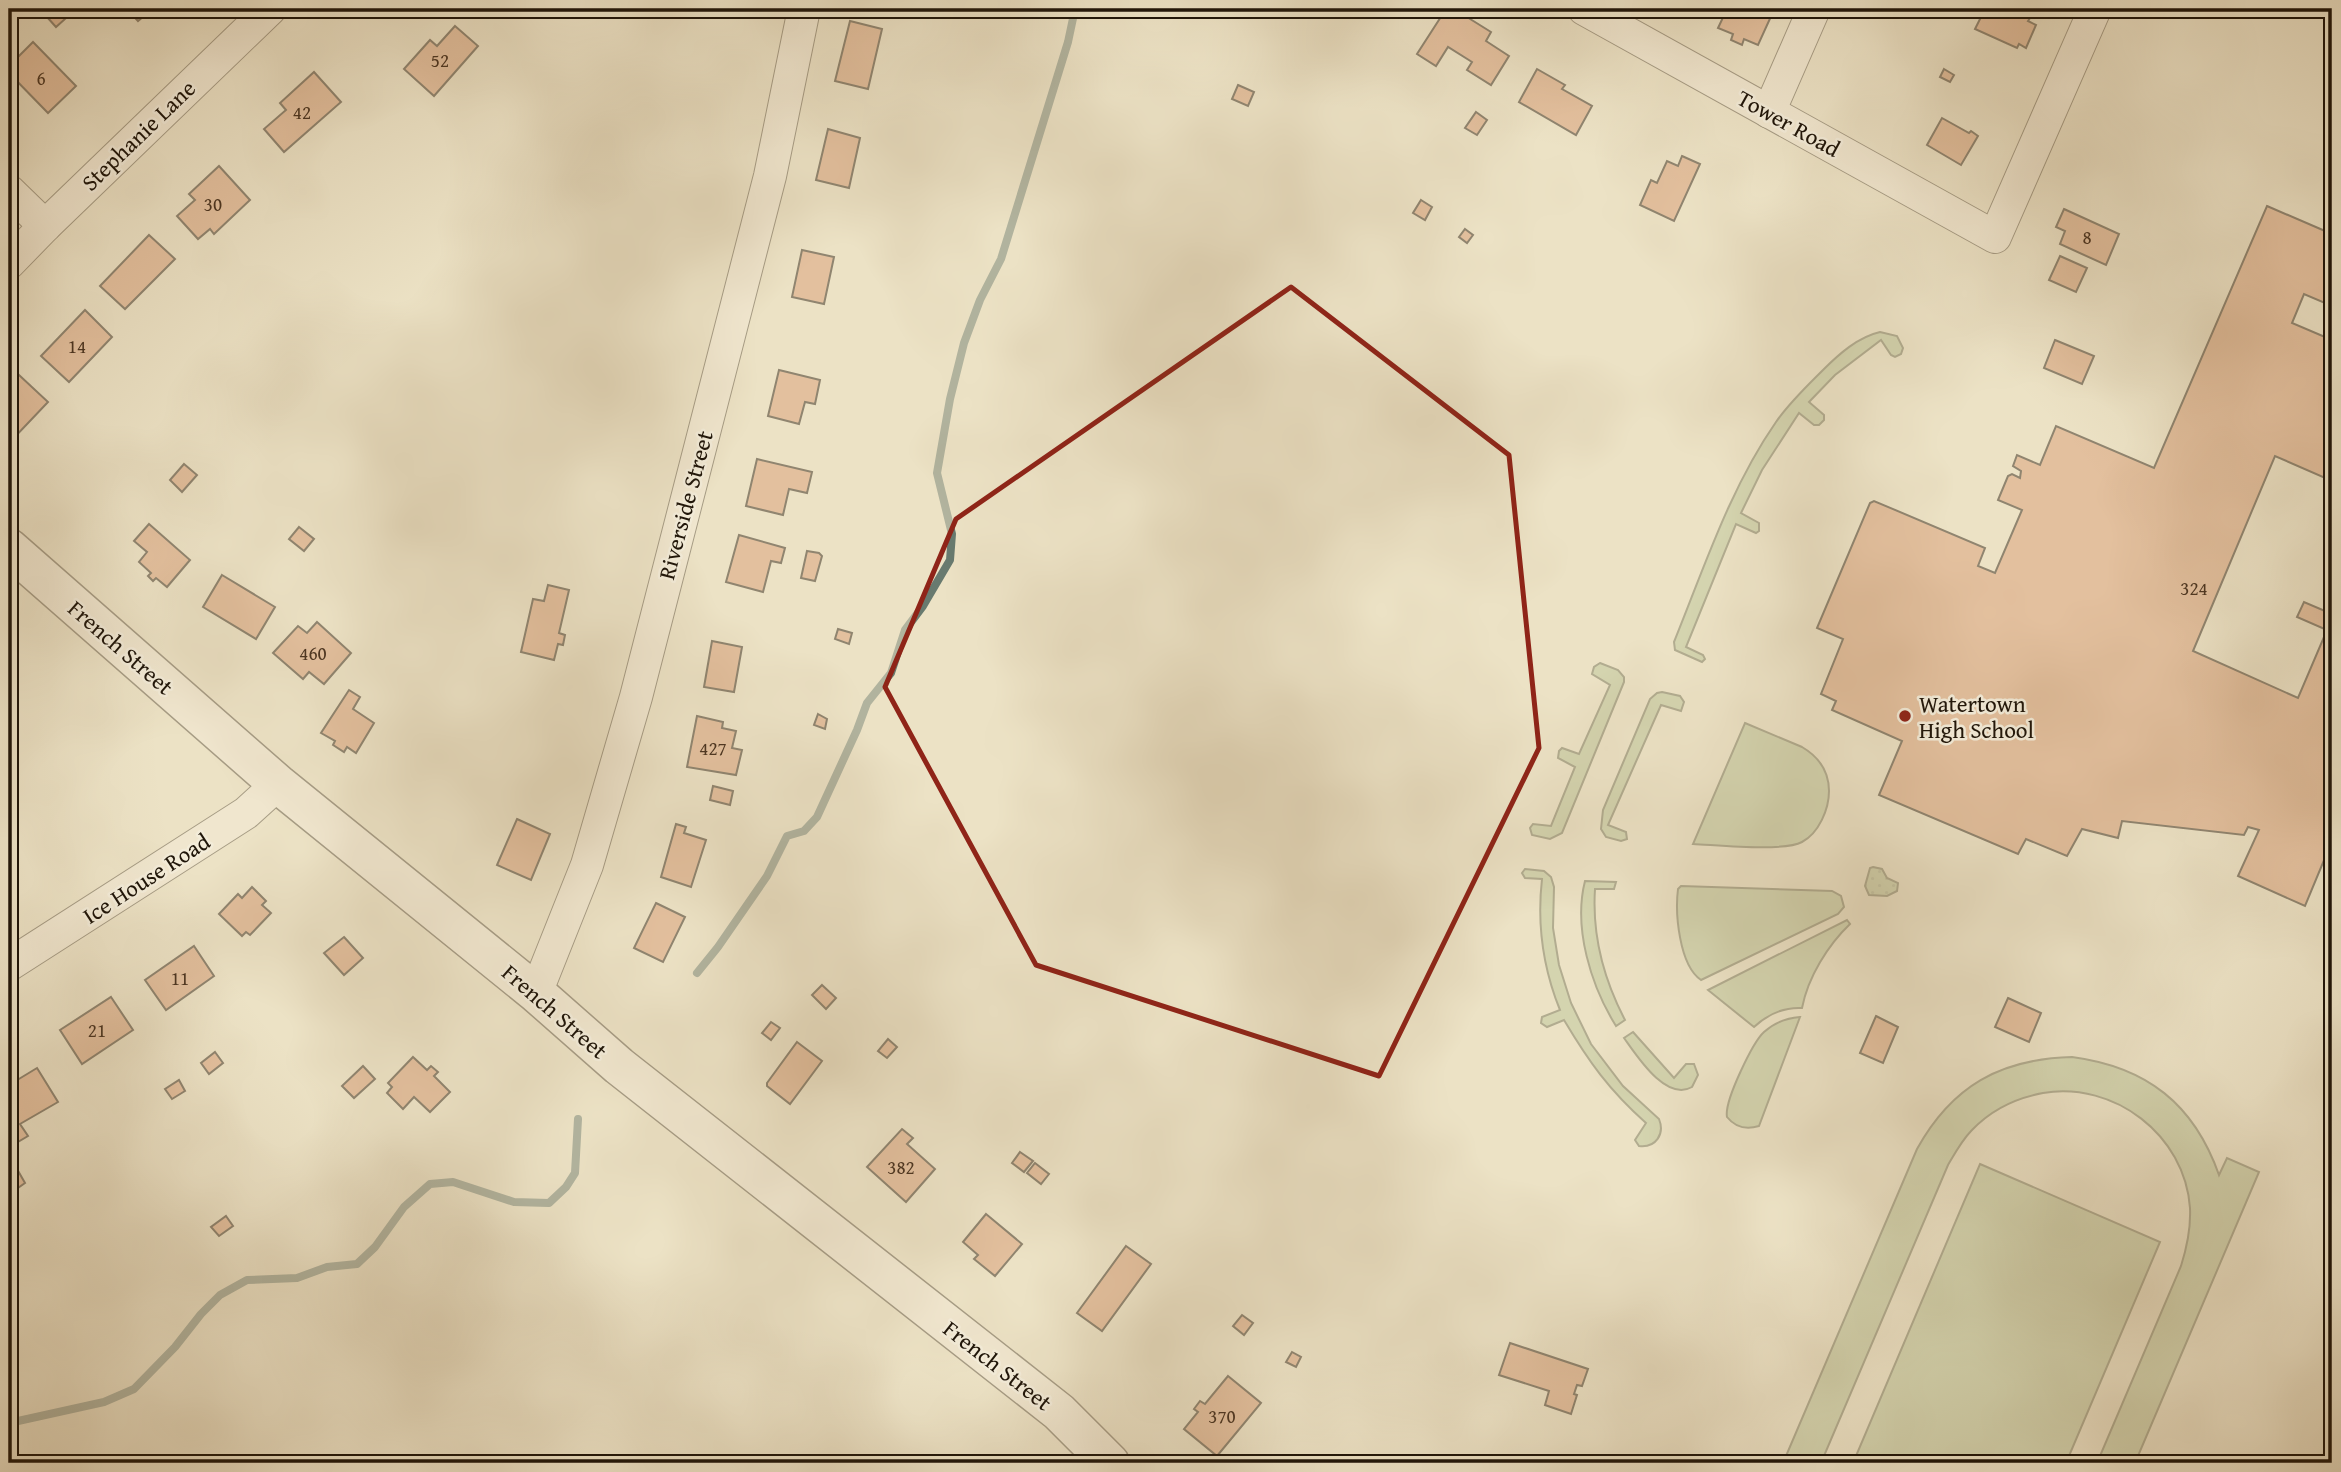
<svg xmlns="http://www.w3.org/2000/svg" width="2341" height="1472" viewBox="0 0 2341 1472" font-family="'Gentium Book Plus',serif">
	<defs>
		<pattern id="park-dots" width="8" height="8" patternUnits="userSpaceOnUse" patternTransform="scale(1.75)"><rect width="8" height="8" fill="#b6c396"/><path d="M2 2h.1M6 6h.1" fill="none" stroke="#9ca780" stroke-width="1.8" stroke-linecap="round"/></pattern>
	</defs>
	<rect width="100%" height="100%" fill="#ece2c5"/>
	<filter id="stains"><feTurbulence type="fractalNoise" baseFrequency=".00286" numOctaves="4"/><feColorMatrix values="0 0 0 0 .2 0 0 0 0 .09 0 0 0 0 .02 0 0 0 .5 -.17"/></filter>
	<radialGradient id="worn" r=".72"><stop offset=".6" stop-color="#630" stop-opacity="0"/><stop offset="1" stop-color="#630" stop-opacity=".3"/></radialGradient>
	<g fill="#b6c396" stroke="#6a6c50" stroke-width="2">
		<path d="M1880,332L1897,336L1903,348L1901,354L1895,357L1891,355L1881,340L1835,375L1809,402L1824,415V420L1819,425H1814L1799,413L1762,470L1741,513L1759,523V531L1756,533L1736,524L1686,647L1703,655L1705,659L1702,662L1675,650L1674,642C1704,568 1730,488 1776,422C1789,403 1807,386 1823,370C1839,354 1858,337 1880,332Z"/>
		<polygon points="1600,663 1618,670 1624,677 1624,682 1562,833 1550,839 1532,835 1530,828 1533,824 1551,826 1575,767 1558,758 1559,751 1562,748 1579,754 1610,685 1592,674 1594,667"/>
		<polygon points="1662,692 1680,696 1684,702 1681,711 1661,705 1608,825 1626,832 1627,839 1621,841 1606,837 1601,829 1603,810 1650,699 1657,693"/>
		<path d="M1745,723L1802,747C1819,757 1829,771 1829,791C1829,809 1819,833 1802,842C1783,852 1717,845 1693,844Z"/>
		<path d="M1525,869L1544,871L1551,877L1554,887L1553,928L1559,965L1571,1003L1591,1044L1623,1086L1659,1119C1665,1134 1656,1148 1639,1146L1635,1140L1646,1123C1609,1090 1589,1062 1564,1020L1547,1027L1541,1023L1542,1017L1560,1010C1543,968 1537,923 1542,879L1525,878L1522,873Z"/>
		<path d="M1585,881L1616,882L1614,889H1595C1592,935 1604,980 1625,1020L1616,1026C1591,986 1573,928 1585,881Z"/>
		<path d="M1681,886L1832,891L1841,896L1844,907L1838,914L1701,980C1679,965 1675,913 1678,889Z"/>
		<path d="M1847,920L1850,924C1828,945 1808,977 1802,1008C1783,1007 1768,1014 1754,1027L1708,990Z"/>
		<path d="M1800,1017L1759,1126C1746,1130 1735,1127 1727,1117C1724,1101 1753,1042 1764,1032C1774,1023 1787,1018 1800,1017Z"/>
		<path d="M1633,1032L1674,1078L1686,1064H1694L1698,1075L1692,1087C1666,1102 1637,1056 1624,1038Z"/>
		<path d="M2072,1057C2147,1067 2194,1104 2219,1175L2227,1158L2259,1172L2135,1463H2097L2181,1266C2187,1247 2191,1229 2190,1208C2185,1135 2114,1081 2043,1093C2016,1098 1991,1110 1972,1130C1962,1140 1955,1153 1948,1165L1821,1463H1783L1917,1149C1952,1086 2000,1059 2072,1057Z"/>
		<polygon points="1980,1164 2160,1242 2066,1463 1853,1463"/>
	</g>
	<polygon fill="url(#park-dots)" stroke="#6a6c50" stroke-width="2" points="1873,867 1882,869 1887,878 1898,883 1897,891 1887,896 1869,895 1865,886 1870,868"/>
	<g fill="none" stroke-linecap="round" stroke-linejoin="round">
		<g stroke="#687a6f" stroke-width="8">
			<polyline points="697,973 718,947 767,876 787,836 804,831 817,817 857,730 867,703 891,673 905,630 923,606 950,560 952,534 937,473 950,399 964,343 980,300 1001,259 1068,42 1075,9"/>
			<polyline points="9,1423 104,1402 134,1389 175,1347 201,1314 220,1295 247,1280 297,1278 327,1267 357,1264 375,1247 404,1207 430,1184 453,1182 514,1202 549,1203 566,1187 575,1173 578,1119"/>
		</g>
	</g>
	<g fill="#d7976f" stroke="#1f1509" stroke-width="2">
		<polygon points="56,9 65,19 56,27 47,17"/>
		<polygon points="127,9 152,9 138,21"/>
		<polygon points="1446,9 1454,9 1491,32 1486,41 1509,56 1491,85 1467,70 1472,62 1448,47 1436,66 1417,54"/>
		<polygon points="1727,9 1766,9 1773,12 1758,45 1744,39 1742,45 1731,40 1733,34 1718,28"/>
		<polygon points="1985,9 2010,9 2030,18 2028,21 2036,25 2026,48 2019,44 2017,48 1975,29"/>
		<polygon points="850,21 882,29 868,89 835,81"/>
		<polygon points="455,26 478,46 434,96 404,69 430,40 437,46"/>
		<polygon points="33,42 76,86 48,113 9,73 9,66"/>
		<polygon points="1537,69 1565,85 1562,89 1592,106 1576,135 1519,102"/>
		<polygon points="1944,69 1954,75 1950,82 1940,77"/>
		<polygon points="314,72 341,102 284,152 264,129 286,110 280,103"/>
		<polygon points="1238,85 1254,92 1248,106 1232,99"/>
		<polygon points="1476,112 1487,120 1477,135 1465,128"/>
		<polygon points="1942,118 1969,133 1971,131 1978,136 1961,165 1927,145"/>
		<polygon points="828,129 860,138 849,188 816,180"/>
		<polygon points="1682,156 1700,164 1674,221 1640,205 1651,180 1657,183 1667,161 1678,166"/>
		<polygon points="219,166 250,200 214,234 210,229 198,239 177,216 195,200 189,194"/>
		<polygon points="1421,200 1432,207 1425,220 1413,213"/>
		<polygon points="2267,206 2332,234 2332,306 2304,294 2292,323 2332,340 2332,481 2275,456 2193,651 2298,698 2327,630 2297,617 2304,602 2332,614 2332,841 2305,906 2238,876 2259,830 2248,827 2244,835 2122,821 2118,838 2082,829 2067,856 2026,839 2018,854 1879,795 1902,741 1832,710 1836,701 1821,694 1843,639 1817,628 1870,503 1874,501 1985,548 1978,566 1995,573 2022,510 1998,500 2008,476 2012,474 2020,478 2021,471 2013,466 2017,455 2040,465 2056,426 2154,468"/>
		<polygon points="2064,209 2119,234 2106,265 2060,244 2065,231 2056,227"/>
		<polygon points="1465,229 1473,235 1467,243 1459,237"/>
		<polygon points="149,235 175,259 125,309 100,286"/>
		<polygon points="802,250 834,257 824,304 792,297"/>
		<polygon points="2060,256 2087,268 2076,292 2049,280"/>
		<polygon points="85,310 112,337 69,382 41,356"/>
		<polygon points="2055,340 2094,356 2082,384 2044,368"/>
		<polygon points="779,370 820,380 815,404 805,402 799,424 768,416"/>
		<polygon points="19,375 48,402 10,442 9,440 9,386"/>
		<polygon points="757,459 812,472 807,493 789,489 783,515 746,506"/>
		<polygon points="184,464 197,475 182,492 170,480"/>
		<polygon points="149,524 190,560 167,587 156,578 153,581 148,576 151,573 139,562 147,552 134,541"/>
		<polygon points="299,527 314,539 304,551 289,539"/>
		<polygon points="739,535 785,548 781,563 771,561 763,592 726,582"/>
		<polygon points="807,551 819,553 822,556 815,581 801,578"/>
		<polygon points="222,575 275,607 256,639 203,607"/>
		<polygon points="548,585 569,590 559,633 565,635 563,645 558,644 554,660 521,652 533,599 544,601"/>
		<polygon points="317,622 351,653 324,684 309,672 303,679 273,653 298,626 307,633"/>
		<polygon points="838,629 852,633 849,644 835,639"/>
		<polygon points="712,641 742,647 734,692 704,687"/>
		<polygon points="349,690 360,697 353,709 374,723 356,753 347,747 344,752 333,745 335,741 321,733"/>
		<polygon points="818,714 827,719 825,729 814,725"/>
		<polygon points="697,716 723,722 722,728 736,731 732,748 742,750 736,775 687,767"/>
		<polygon points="713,786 733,791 730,805 710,800"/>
		<polygon points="517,819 550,834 531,880 497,865"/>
		<polygon points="676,824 686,827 684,833 706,840 691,887 661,877"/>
		<polygon points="252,887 266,901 262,905 271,913 250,935 246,932 242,936 219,914 238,894 242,898"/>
		<polygon points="656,903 685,917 663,962 634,948"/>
		<polygon points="344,937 363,958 344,975 324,953"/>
		<polygon points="194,946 214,976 166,1010 145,980"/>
		<polygon points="822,985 836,998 826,1009 812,995"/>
		<polygon points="111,997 133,1030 82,1064 60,1030"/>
		<polygon points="2008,998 2041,1013 2029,1042 1995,1027"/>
		<polygon points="1876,1016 1898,1027 1883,1063 1860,1053"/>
		<polygon points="771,1022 780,1028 771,1040 762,1033"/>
		<polygon points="888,1039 897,1047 887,1058 878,1051"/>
		<polygon points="797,1042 822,1061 790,1104 767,1086 767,1083"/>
		<polygon points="215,1052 223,1063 209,1074 201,1063"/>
		<polygon points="413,1057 427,1070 431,1066 438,1072 434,1076 450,1092 430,1112 414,1097 403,1109 387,1093 392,1087 388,1083"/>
		<polygon points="363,1066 375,1079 354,1098 342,1086"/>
		<polygon points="37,1068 58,1102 20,1124 28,1136 11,1146 9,1141 9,1085"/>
		<polygon points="179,1080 185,1091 172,1099 165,1089"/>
		<polygon points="902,1129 913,1138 907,1144 935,1169 906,1202 867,1167"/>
		<polygon points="1020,1152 1033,1161 1024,1172 1012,1163"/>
		<polygon points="13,1162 25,1183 15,1190 9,1180 9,1164"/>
		<polygon points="1035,1163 1049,1174 1041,1184 1027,1173"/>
		<polygon points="986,1214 1022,1244 995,1276 974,1259 978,1255 963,1242"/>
		<polygon points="226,1216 233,1226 219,1236 211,1227"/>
		<polygon points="1126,1246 1151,1264 1102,1331 1077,1313"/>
		<polygon points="1242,1315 1253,1323 1244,1335 1233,1326"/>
		<polygon points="1510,1343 1588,1369 1582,1386 1577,1385 1574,1394 1577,1395 1571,1414 1545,1405 1549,1391 1499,1375"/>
		<polygon points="1292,1352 1301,1357 1296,1367 1286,1362"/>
		<polygon points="1228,1376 1261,1403 1217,1456 1184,1429 1198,1412 1194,1409 1200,1401 1205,1404"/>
	</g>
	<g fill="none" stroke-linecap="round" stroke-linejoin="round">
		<defs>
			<g id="minor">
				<polyline points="1584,9 1995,237 2095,9"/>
				<polyline points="1769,112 1814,9"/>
				<polyline points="9,191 45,226"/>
				<polyline points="9,263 45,226 270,9"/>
				<polyline points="9,965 246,813 278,784"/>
				<polyline points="536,993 587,865 636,697 770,176 804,9"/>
			</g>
			<polyline id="tertiary" points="9,548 278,784 536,993 619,1066 1059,1412 1110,1463"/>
		</defs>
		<use href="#minor" stroke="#524838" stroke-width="34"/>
		<use href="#tertiary" stroke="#524838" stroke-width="41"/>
		<use href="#minor" stroke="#f3ecd9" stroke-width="32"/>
		<use href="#tertiary" stroke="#f3ecd9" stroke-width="38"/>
	</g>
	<path d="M0 0H2341V1472H0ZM1291,287L1509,455L1539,748L1379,1076L1036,965L885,687L956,519Z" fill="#ece2c5" fill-opacity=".55" fill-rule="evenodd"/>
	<path fill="none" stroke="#8f2418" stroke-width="5" stroke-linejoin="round" d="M1291,287L1509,455L1539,748L1379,1076L1036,965L885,687L956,519Z"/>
	<circle fill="#8f2418" stroke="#f3ecd9" stroke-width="2.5" cx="1905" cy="716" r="7"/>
	<g text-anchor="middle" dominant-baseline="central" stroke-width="5" stroke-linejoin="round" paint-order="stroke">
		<g font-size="19" fill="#4d3622">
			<text x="440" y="60">52</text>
			<text x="41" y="78">6</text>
			<text x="302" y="112">42</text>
			<text x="213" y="204">30</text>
			<text x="2087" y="237">8</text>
			<text x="77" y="346">14</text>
			<text x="2194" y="588">324</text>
			<text x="313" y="653">460</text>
			<text x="713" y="748">427</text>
			<text x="180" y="978">11</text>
			<text x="97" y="1030">21</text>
			<text x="901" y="1167">382</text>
			<text x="1222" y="1416">370</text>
		</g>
		<g font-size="23" fill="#1f1509" stroke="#f3ecd9">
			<text transform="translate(1789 123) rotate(29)">Tower Road</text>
			<text transform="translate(138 135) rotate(-44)">Stephanie Lane</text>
			<text transform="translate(685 505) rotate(-75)">Riverside Street</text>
			<text transform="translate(121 647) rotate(41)">French Street</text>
			<text transform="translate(146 878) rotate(-33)">Ice House Road</text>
			<text transform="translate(555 1011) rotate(41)">French Street</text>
			<text transform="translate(998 1365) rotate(38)">French Street</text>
		</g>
		<g font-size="23" fill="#1f1509" stroke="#f3ecd9" text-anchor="start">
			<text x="1919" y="703">Watertown<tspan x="1919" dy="26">High School</tspan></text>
		</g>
	</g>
	<rect width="2341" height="1472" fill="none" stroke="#ece2c5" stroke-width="35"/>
	<rect x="10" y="10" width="2320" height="1451" fill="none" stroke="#1f1509" stroke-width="3.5"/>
	<rect x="18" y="18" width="2306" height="1437" fill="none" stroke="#1f1509" stroke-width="2"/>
	<rect width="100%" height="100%" filter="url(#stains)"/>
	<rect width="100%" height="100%" fill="url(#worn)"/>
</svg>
